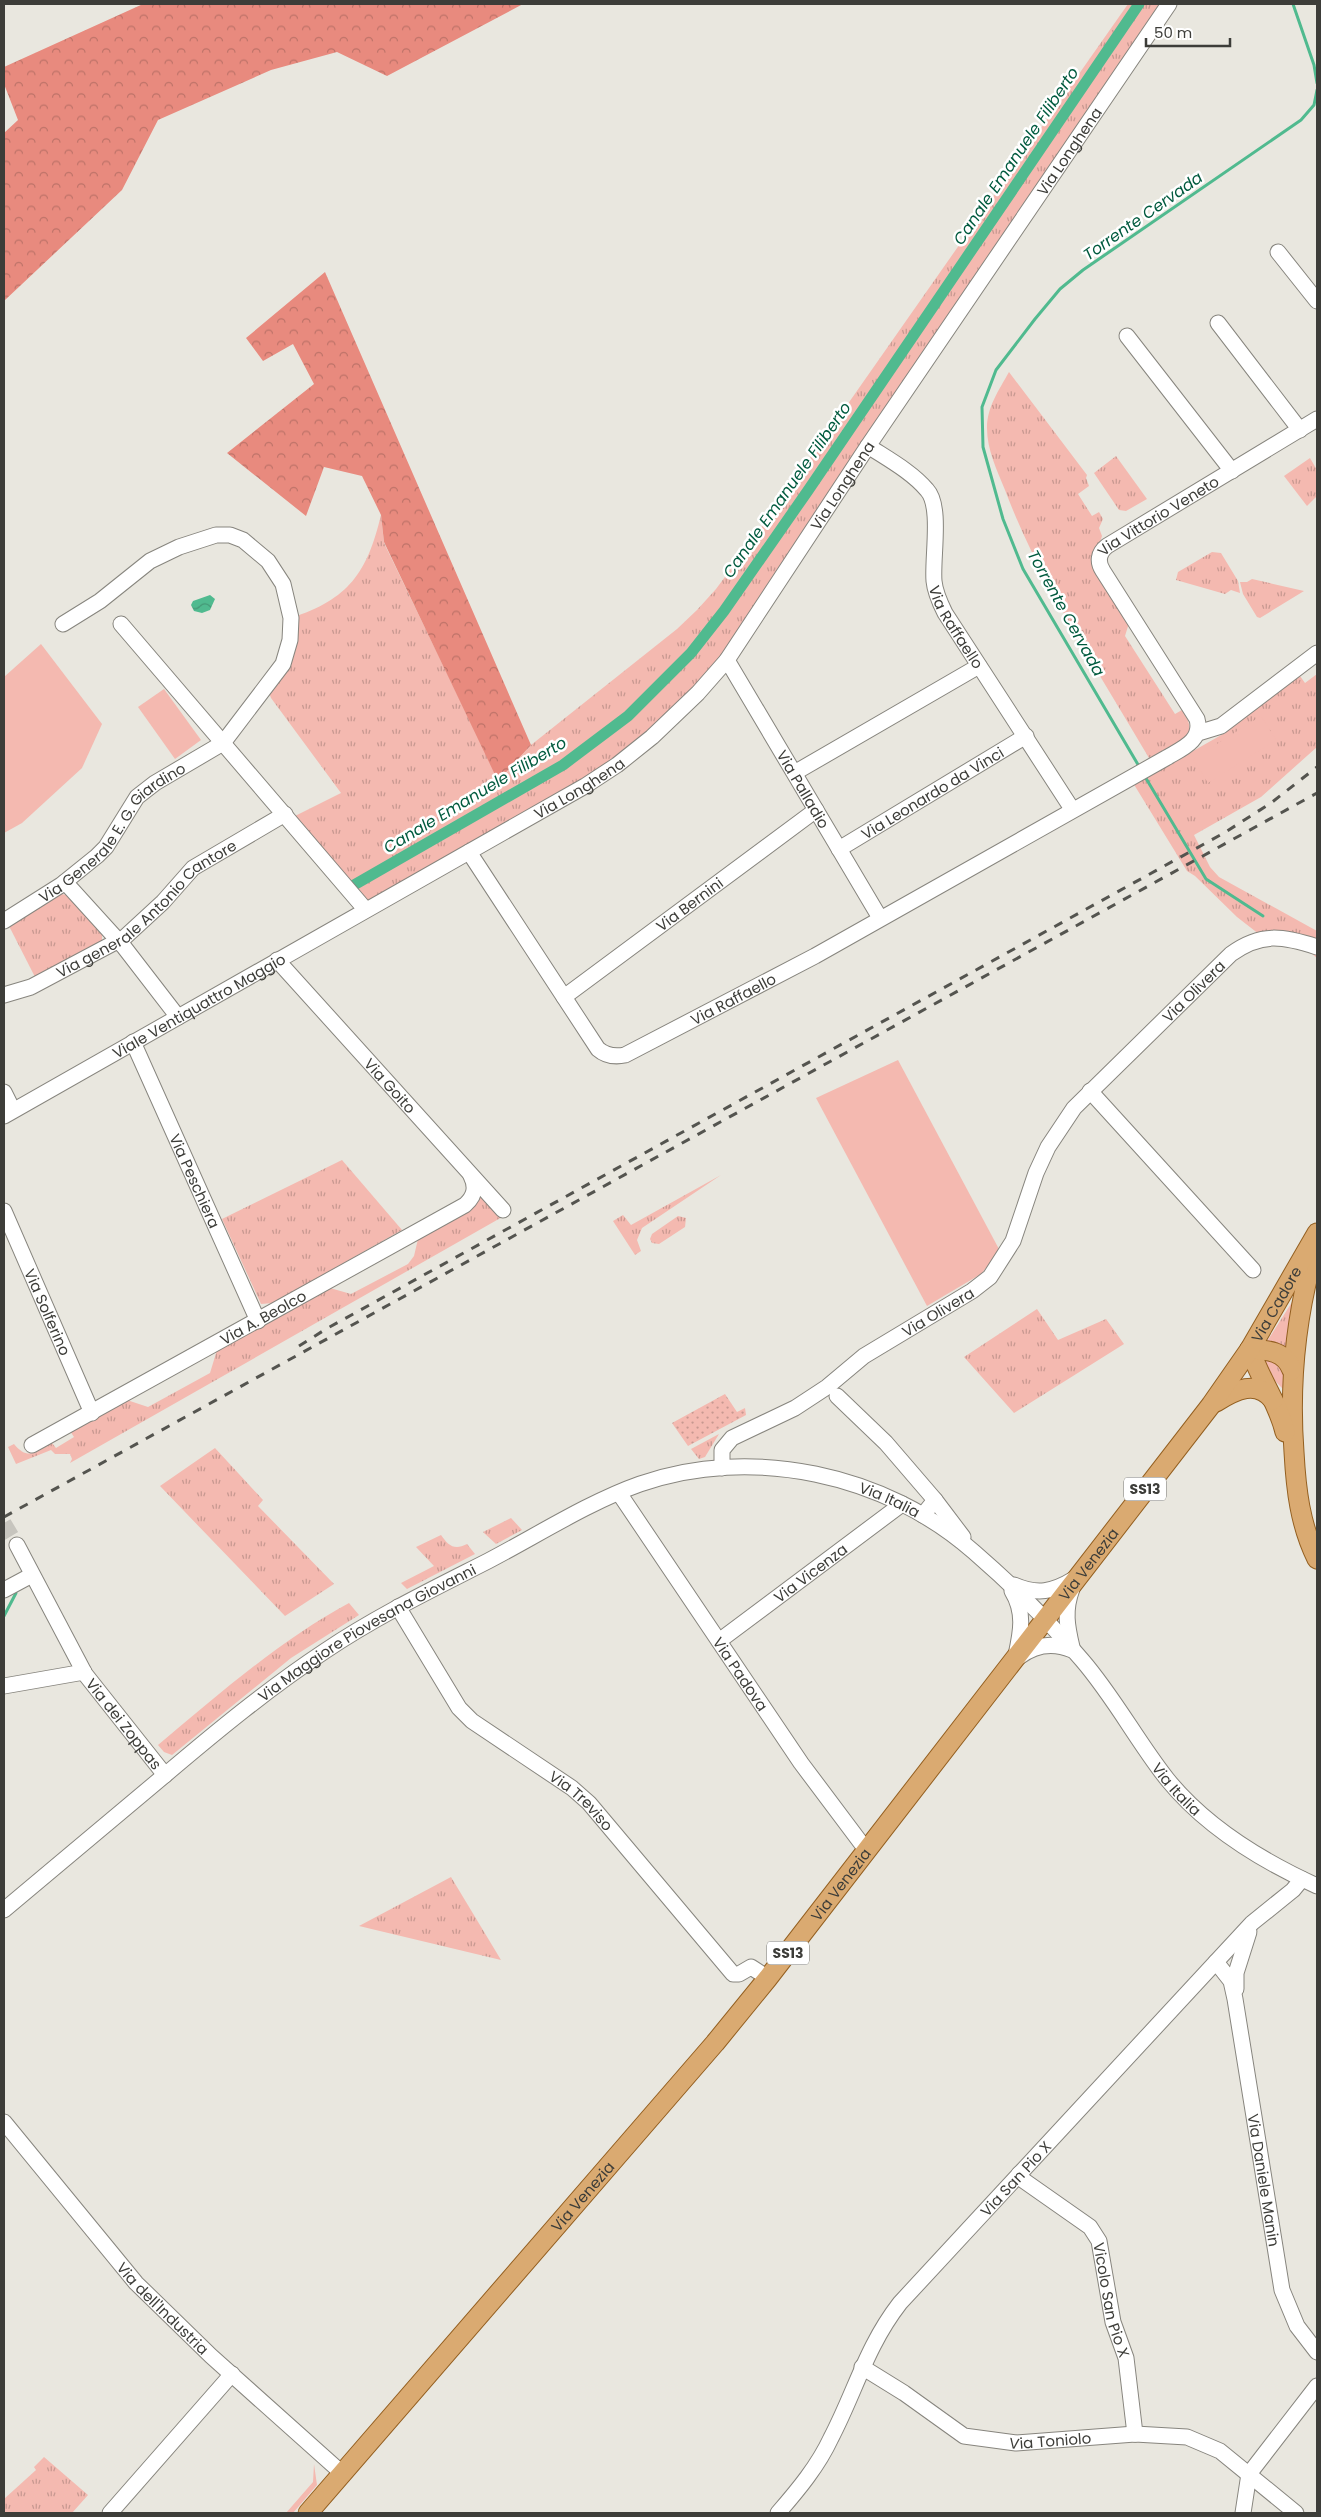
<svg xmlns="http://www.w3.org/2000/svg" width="1321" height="2517" viewBox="0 0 1321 2517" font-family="Poppins,sans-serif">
	<defs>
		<pattern id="grass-tufts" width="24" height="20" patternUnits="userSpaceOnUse" patternTransform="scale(1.25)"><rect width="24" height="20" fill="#f4b9b0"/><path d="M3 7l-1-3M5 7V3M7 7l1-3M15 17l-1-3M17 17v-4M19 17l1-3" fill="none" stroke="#c79890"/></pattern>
		<pattern id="forest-crowns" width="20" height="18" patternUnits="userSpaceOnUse" patternTransform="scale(1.25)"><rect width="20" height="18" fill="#e88a7e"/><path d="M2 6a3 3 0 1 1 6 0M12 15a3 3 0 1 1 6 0" fill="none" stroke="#bd7268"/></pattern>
		<pattern id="park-dots" width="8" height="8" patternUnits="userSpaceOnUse" patternTransform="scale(1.25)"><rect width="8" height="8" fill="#f4b9b0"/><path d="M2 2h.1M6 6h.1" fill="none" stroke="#c79890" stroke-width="1.8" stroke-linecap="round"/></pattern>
		<pattern id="water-waves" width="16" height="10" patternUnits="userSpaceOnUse" patternTransform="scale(1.25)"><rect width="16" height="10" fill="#50ba8f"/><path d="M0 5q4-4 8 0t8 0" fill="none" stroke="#449876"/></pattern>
	</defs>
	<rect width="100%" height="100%" fill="#e9e7df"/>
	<g fill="url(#grass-tufts)">
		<path d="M1128,4H1161L740,642L652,737L365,909L295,816L341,793L271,698L267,687L283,664L291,618C349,599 367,573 381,515L384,543L499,781L531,745L677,629L697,610L716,589L756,535Z"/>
		<path d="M1009,372L1087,475L1086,478L1089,486L1078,494L1092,516L1099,512L1103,519L1099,528L1102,536L1099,545L1129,623L1125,636L1175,714L1182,710C1188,719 1193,728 1186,738L1149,758C1098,671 1041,585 1005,490C997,470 987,450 987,428C987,407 999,390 1009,372Z"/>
		<polygon points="1116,456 1147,499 1126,511 1119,510 1094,473"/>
		<polygon points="1310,458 1317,470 1317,496 1307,506 1284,476"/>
		<polygon points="1212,552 1221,553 1238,581 1240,593 1231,590 1225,594 1176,580 1178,572"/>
		<polygon points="1252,579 1304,591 1260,618 1257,617 1243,594 1240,582 1247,582"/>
		<polygon points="1317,674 1317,747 1261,797 1194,835 1210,867 1219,877 1317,931 1317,958 1294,939 1264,938 1237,917 1195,876 1187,871 1130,778 1158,771 1223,734 1300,676 1305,683"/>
		<polygon points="61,894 67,895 102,935 102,941 35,977 9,926"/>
		<polygon points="342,1160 402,1230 273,1303 261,1304 222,1219"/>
		<polygon points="721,1175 642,1228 637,1240 641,1251 635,1255 613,1221 623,1215 631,1225"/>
		<path d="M480,1194L504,1216L70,1463L72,1459L70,1454H55L51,1450L16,1464L8,1447L14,1444C28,1461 36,1452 52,1443L56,1448L74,1437L70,1431L127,1400L148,1407L210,1373L217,1350L330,1288L351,1294L408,1264L414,1256L418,1239L475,1206Z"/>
		<polygon points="678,1216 686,1218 685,1227 659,1244 652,1243 650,1239 652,1234"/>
		<polygon points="1294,1299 1288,1351 1266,1343"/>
		<polygon points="1037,1309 1058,1340 1106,1319 1124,1344 1014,1413 964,1357"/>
		<polygon points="1260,1355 1285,1366 1284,1390 1273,1379"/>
		<polygon points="719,1434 705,1457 699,1459 691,1449"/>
		<polygon points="215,1448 263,1500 258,1506 334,1584 285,1616 160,1486"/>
		<polygon points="511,1518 522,1530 496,1544 483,1532"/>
		<path d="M441,1535C448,1545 454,1551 467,1544L475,1554L407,1589L401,1583L434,1566L416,1547Z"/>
		<path d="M349,1603L359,1615L291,1658L172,1755L164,1752L158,1745C219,1694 279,1641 349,1603Z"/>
		<polygon points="451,1877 501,1960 359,1926"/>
		<polygon points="44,2457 88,2495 72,2513 4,2513 4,2499 36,2470 34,2467"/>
		<polygon points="314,2464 317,2485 293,2513 286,2513 313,2482"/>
	</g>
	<g fill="url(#forest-crowns)">
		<polygon points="143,4 523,4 387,76 337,52 271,70 158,120 122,190 4,301 4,133 18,120 4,84 4,67"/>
		<polygon points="325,272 531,745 498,781 384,542 381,515 362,476 324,467 306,516 227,453 314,384 293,344 263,361 246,338"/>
	</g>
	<polygon fill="url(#park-dots)" points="725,1394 737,1412 745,1408 746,1415 688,1446 672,1423"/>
	<g fill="#f4b9b0">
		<polygon points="41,644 102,724 82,768 22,823 4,833 4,677"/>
		<polygon points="164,689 201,740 175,759 138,707"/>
		<polygon points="1261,716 1276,740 1208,783 1193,759"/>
		<polygon points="898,1060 1000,1251 981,1274 927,1306 816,1098"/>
	</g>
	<polygon fill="url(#water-waves)" points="210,595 215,599 210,610 202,613 194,611 191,605 193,601"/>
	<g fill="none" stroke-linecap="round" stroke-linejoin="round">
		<g stroke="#50ba8f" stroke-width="3">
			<polyline points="1293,4 1314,65 1317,83"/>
			<polyline points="1140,768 1023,569 1003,519 983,447 982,407 996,370 1035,319 1060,289 1083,270 1301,120 1314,105 1317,90"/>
			<polyline points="1144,775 1206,879 1263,916"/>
			<polyline points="4,1616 16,1593"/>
		</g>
		<polyline stroke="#50ba8f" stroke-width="11" points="354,885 563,765 628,716 691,653 724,611 807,492 1139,4"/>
		<polyline stroke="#c7c5be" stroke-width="15" stroke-dasharray="15 8" stroke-linecap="butt" points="4,1523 17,1545"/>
		<defs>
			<g id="minor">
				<polyline points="1278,252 1317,301"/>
				<polyline points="1218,323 1300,430"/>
				<polyline points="1127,336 1232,471"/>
				<path id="s1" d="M868,446C888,459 912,472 927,490C942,506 932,558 934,581C935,592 940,603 945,613L1072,809"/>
				<polyline points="121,624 365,909"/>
				<path id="s2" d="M727,660L880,918"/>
				<polyline points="1198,733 1221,726 1317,653"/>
				<polyline points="796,772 979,666"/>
				<path id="s3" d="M839,849L1026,736"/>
				<path id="s4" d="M469,852L598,1049C606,1056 615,1057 625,1055L815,956L1166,758C1181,749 1203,741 1197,719L1103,571C1097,562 1098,553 1107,546L1317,419"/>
				<polyline points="65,882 124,947 178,1017"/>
				<path id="s5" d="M4,921L61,885L97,856L106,847L137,797L155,783L223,743L283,664L290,640L291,618L283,584L268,561L243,540L230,535H216L179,547L150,561L100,601L63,624"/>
				<path id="s6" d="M277,960L503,1210"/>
				<path id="s7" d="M4,995L31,987L125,937L163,902L193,868L285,814"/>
				<path id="s8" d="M564,997L816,810"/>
				<path id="s9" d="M133,1042L258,1321"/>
				<polyline points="1090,1091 1253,1270"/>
				<polyline points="4,1092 13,1110"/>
				<path id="s10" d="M4,1116L585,786L617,765L652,737L698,693L727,660L868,446L1169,4"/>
				<path id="s11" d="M4,1211L92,1413"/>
				<polyline points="837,1396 886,1443 935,1500 923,1515"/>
				<path id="s12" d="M32,1445L465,1205C474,1197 477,1188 471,1176"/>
				<path id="s13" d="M722,1468V1450L732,1438L795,1408L827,1387L864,1356L972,1291L990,1277L1013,1241L1036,1173L1048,1147L1074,1108L1231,954C1261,932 1283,936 1317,947"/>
				<path id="s14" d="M619,1493L801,1763L867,1851"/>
				<polyline points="935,1500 963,1537"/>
				<path id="s15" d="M17,1545L85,1674L165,1775"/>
				<path d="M1014,1585C1037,1595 1053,1592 1074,1579"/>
				<path d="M1072,1589C1064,1610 1067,1626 1072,1647"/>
				<polyline points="4,1590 32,1575"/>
				<path d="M1012,1591C1025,1612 1021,1632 1016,1655"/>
				<path id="s16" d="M398,1607L459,1708L472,1721L572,1788L589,1803L733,1974H739L751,1967L768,1978"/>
				<path id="s17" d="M719,1641L902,1504"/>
				<path d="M1019,1657C1036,1644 1053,1642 1072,1650"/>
				<polyline points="4,1686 84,1672"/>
				<path id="s18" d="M4,1910C58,1865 112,1820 165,1775C217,1731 269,1688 325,1651C377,1616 433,1589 488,1561C536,1536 589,1502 640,1484C751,1445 886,1474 974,1552C1012,1585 1049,1621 1082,1660C1114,1697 1137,1741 1167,1779C1205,1826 1262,1861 1317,1886"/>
				<path id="s19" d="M1216,1962L1231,1981L1235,1999L1282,2290L1297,2326L1317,2352"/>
				<polyline points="1236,1989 1236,1973 1249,1932"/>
				<path id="s20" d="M4,2122L136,2283L211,2356L343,2474"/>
				<path id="s21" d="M1019,2174L1023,2180L1090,2227L1099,2241L1113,2322L1126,2358L1135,2434"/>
				<path id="s22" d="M862,2367L904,2393L964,2436L1016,2443L1135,2434L1187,2437L1220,2451L1296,2513"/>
				<polyline points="110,2513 232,2374"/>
				<path id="s23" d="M778,2513C798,2490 818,2466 831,2438C856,2390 866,2347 900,2303L1252,1923L1293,1890L1302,1879"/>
				<polyline points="1243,2513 1249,2474 1317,2386"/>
			</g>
			<g id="major">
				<path d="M1313,1256C1295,1321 1289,1384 1294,1452C1296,1489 1300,1525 1317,1559"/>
				<path d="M1250,1349C1259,1378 1278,1402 1285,1432"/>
				<path d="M1250,1349C1268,1350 1285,1351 1292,1370"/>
				<path d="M1216,1402C1235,1390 1257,1379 1273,1400"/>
				<path id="s24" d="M308,2513L715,2043L768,1978L1211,1405L1250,1349L1317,1233"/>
			</g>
		</defs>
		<use href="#minor" stroke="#87857e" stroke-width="17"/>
		<use href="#major" stroke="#935f20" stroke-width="21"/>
		<use href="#minor" stroke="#fff" stroke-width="15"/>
		<use href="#major" stroke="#daaa71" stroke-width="19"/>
		<g stroke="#54544f" stroke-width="3" stroke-dasharray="9 9" stroke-linecap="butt">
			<polyline points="299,1346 326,1329 1224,833 1271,803 1317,767"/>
			<polyline points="4,1517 1317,793"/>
		</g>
	</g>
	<g text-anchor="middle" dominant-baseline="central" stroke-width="5" stroke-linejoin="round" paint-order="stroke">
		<g fill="#fff" stroke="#777774" stroke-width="1">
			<rect x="1124" y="1477.5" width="42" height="23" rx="4"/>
			<rect x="767" y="1941.5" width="42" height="23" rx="4"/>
		</g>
		<g font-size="14" font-weight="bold" fill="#3d3d39">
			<text x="1145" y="1489">SS13</text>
			<text x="788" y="1953">SS13</text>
		</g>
		<g font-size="15" fill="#3d3d39" stroke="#fff">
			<text stroke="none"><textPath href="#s10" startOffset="1472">Via Longhena</textPath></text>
			<text stroke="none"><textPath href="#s10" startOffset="1068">Via Longhena</textPath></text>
			<text stroke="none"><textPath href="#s4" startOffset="1199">Via Vittorio Veneto</textPath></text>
			<text stroke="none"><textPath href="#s1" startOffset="218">Via Raffaello</textPath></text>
			<text stroke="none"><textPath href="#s10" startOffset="662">Via Longhena</textPath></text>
			<text stroke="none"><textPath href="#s2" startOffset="150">Via Palladio</textPath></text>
			<text stroke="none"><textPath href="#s3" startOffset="109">Via Leonardo da Vinci</textPath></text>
			<text stroke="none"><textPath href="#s5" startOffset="142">Via Generale E. G. Giardino</textPath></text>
			<text stroke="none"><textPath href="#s8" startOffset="156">Via Bernini</textPath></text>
			<text stroke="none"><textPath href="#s7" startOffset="169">Via generale Antonio Cantore</textPath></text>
			<text stroke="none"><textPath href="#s13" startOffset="696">Via Olivera</textPath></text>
			<text stroke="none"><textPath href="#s4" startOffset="386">Via Raffaello</textPath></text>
			<text stroke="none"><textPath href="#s10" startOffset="224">Viale Ventiquattro Maggio</textPath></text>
			<text stroke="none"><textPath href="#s6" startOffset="169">Via Goito</textPath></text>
			<text stroke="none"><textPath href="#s9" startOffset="152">Via Peschiera</textPath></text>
			<text stroke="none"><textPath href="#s24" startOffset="1550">Via Cadore</textPath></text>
			<text stroke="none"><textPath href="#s13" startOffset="276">Via Olivera</textPath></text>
			<text stroke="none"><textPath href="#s11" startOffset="110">Via Solferino</textPath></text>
			<text stroke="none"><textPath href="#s12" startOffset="264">Via A. Beolco</textPath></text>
			<text stroke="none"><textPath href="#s18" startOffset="1026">Via Italia</textPath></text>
			<text stroke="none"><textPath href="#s24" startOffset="1229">Via Venezia</textPath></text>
			<text stroke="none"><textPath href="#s17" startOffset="114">Via Vicenza</textPath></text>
			<text stroke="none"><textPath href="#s18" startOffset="458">Via Maggiore Piovesana Giovanni</textPath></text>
			<text stroke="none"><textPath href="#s14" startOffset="218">Via Padova</textPath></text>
			<text stroke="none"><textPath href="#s15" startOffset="209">Via dei Zoppas</textPath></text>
			<text stroke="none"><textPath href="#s18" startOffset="1439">Via Italia</textPath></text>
			<text stroke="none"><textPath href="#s16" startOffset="272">Via Treviso</textPath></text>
			<text stroke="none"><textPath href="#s24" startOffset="824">Via Venezia</textPath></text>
			<text stroke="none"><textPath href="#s23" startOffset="414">Via San Pio X</textPath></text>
			<text stroke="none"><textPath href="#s19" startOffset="226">Via Daniele Manin</textPath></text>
			<text stroke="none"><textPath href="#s24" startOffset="419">Via Venezia</textPath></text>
			<text stroke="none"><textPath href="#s21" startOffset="166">Vicolo San Pio X</textPath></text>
			<text stroke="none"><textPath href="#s20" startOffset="245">Via dell'Industria</textPath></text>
			<text stroke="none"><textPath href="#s22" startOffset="210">Via Toniolo</textPath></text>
		</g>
		<g font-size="16" font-style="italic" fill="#005a3e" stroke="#fff">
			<text transform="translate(1016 156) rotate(-56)">Canale Emanuele Filiberto</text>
			<text transform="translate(1143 216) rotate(-35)">Torrente Cervada</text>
			<text transform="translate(787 490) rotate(-55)">Canale Emanuele Filiberto</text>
			<text transform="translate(1066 613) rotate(61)">Torrente Cervada</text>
			<text transform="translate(475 795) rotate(-31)">Canale Emanuele Filiberto</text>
		</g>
	</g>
	<rect width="1321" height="2517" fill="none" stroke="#3d3d39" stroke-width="10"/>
	<path d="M1146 38v8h84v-8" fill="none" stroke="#3d3d39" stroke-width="2.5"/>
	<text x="1154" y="38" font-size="15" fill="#3d3d39" stroke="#ffffff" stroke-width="4" paint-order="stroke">50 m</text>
</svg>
